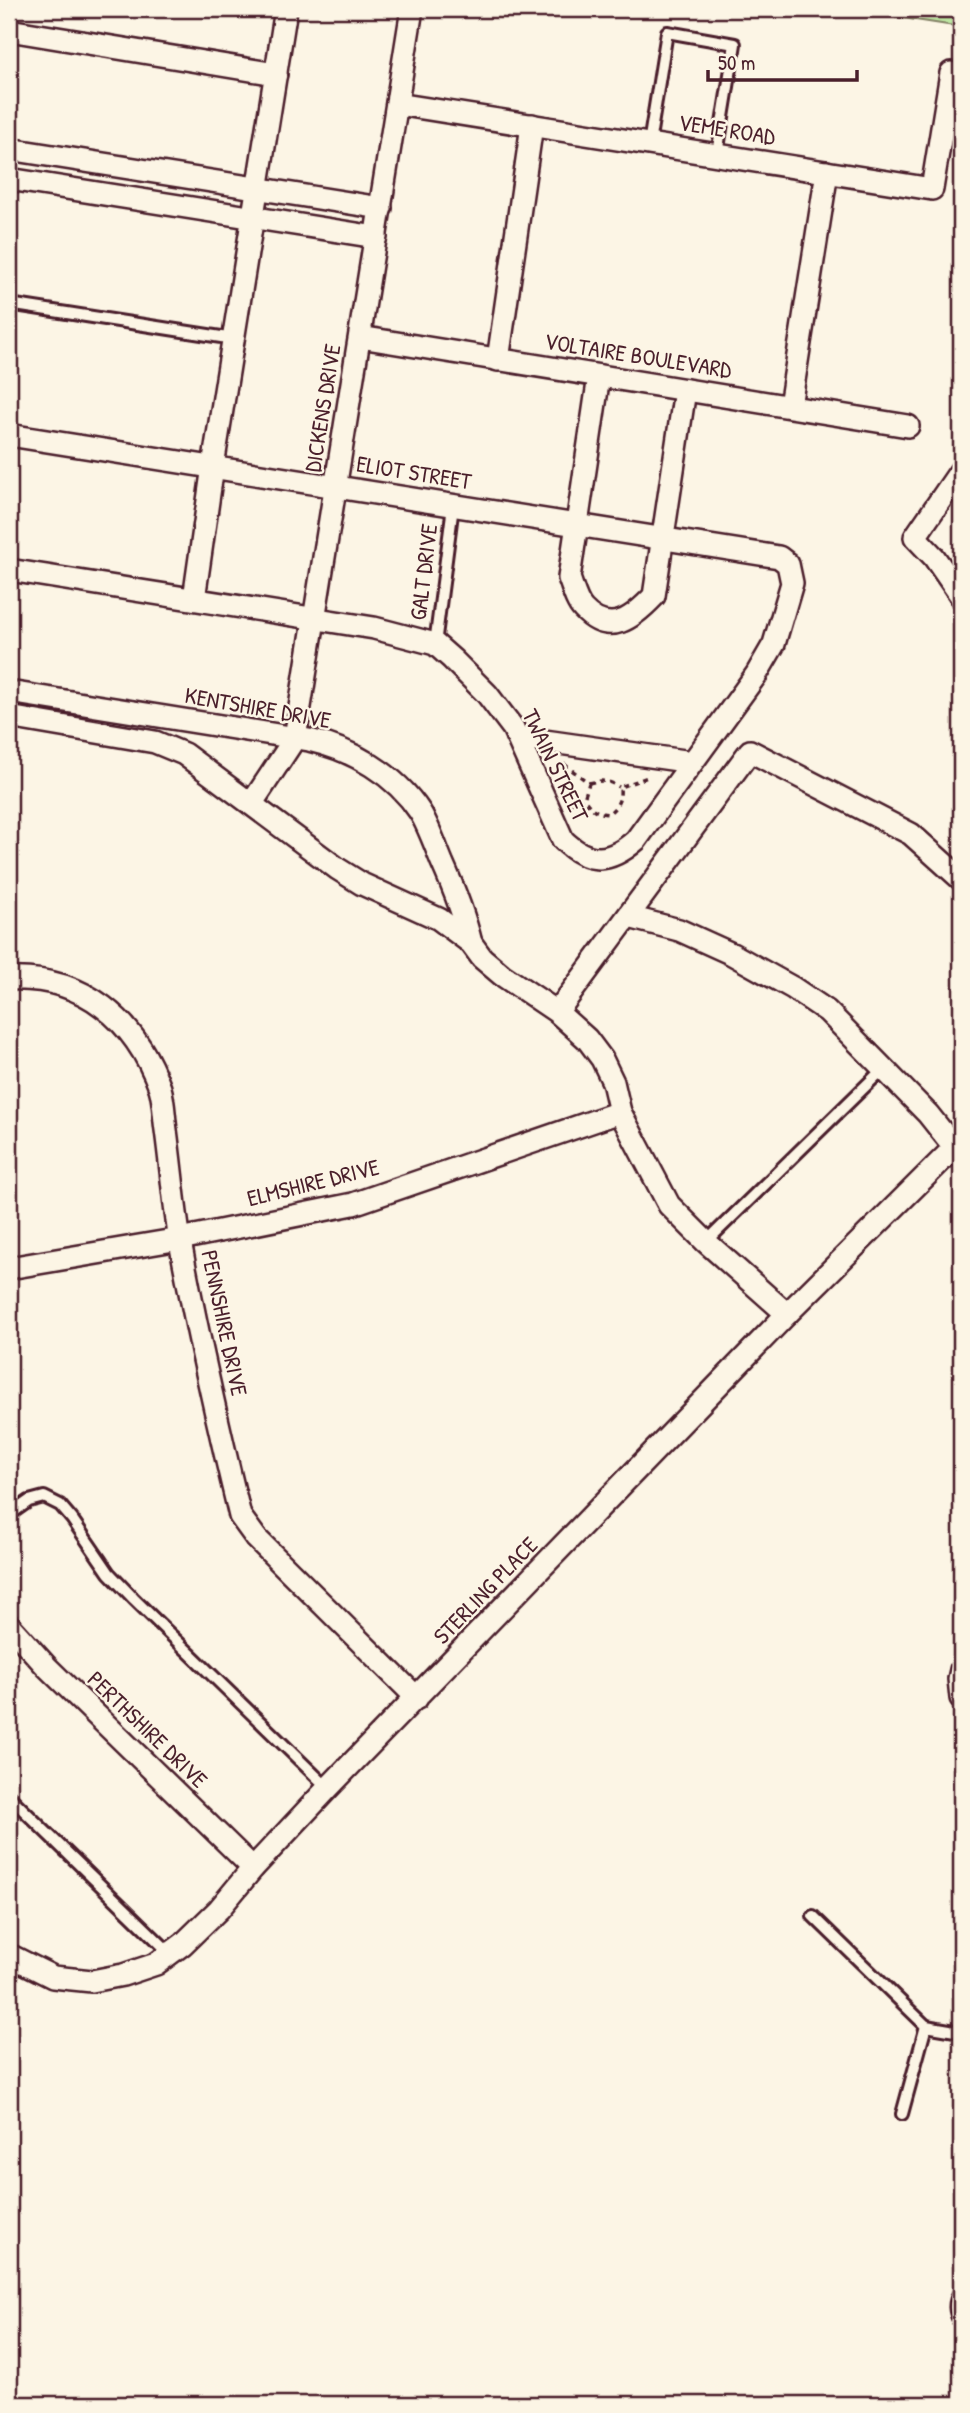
<svg xmlns="http://www.w3.org/2000/svg" width="970" height="2413" viewBox="0 0 970 2413" font-family="'Patrick Hand',sans-serif">
	<rect width="100%" height="100%" fill="#fcf5e5"/>
	<filter id="ink" filterUnits="userSpaceOnUse"><feTurbulence type="fractalNoise" baseFrequency=".0143" numOctaves="2"/><feDisplacementMap in="SourceGraphic" scale="14" xChannelSelector="R" yChannelSelector="G"/><feConvolveMatrix kernelMatrix="1 2 1 2 8 2 1 2 1" color-interpolation-filters="sRGB"/></filter>
	<g filter="url(#ink)">
		<polygon fill="#bde6a2" stroke="#848266" stroke-width="2" points="845,9 961,9 961,27"/>
		<g fill="none" stroke-linecap="round" stroke-linejoin="round">
			<defs>
				<g id="service">
					<polyline points="649,144 667,32 735,44 717,154"/>
					<polyline points="9,304 234,339"/>
					<polyline points="435,644 453,506"/>
					<polyline points="706,1242 883,1069"/>
					<polyline points="9,1515 29,1501 44,1497 60,1505 72,1519 109,1573 134,1599 328,1788"/>
					<polyline points="9,1796 170,1953"/>
					<polyline points="813,1916 926,2026"/>
					<polyline points="902,2114 926,2026 961,2032"/>
					<path d="M961,2290C953,2303 954,2311 961,2325"/>
				</g>
				<g id="minor">
					<polyline points="9,30 276,74"/>
					<polyline points="397,104 932,189 951,73"/>
					<polyline points="9,149 381,208"/>
					<polyline points="9,179 376,237"/>
					<polyline points="360,337 908,426"/>
					<polyline points="498,360 532,125"/>
					<path d="M599,376L569,578C573,588 576,602 583,609C610,638 634,617 654,596L685,390"/>
					<polyline points="790,406 827,172"/>
					<path d="M9,435L779,557L788,564L792,583L774,644L756,675L636,840C610,863 589,865 563,840L513,728L487,694L452,659L435,644L374,628L9,570"/>
					<polyline points="961,470 915,537 934,557 961,596"/>
					<polyline points="194,599 213,466 286,9"/>
					<path d="M9,692L309,740C353,750 395,774 420,812C429,827 435,845 442,862C454,889 464,914 471,943"/>
					<polyline points="9,717 155,742 184,754 338,869 362,884 439,919 471,943 482,958 502,975 557,1012 587,1039 602,1059 613,1082 620,1112 669,1205 706,1242 787,1314"/>
					<polyline points="517,737 692,762"/>
					<polyline points="252,803 295,738 412,9"/>
					<polyline points="629,917 679,930 732,954 793,988 827,1011 928,1114 955,1148"/>
					<path d="M9,979C83,976 135,1019 160,1088C164,1101 164,1117 166,1130C171,1167 174,1204 180,1241C197,1333 218,1425 240,1516L256,1538L417,1698"/>
					<polyline points="557,1012 750,751 911,834 961,879"/>
					<polyline points="9,1268 180,1239 353,1204 620,1112"/>
					<polyline points="9,1625 47,1667 253,1868"/>
					<polyline points="961,1670 959,1679 961,1698"/>
					<polyline points="9,1955 53,1977 92,1981 123,1975 156,1964 183,1944 219,1909 253,1868 328,1788 787,1314 961,1141"/>
				</g>
			</defs>
			<use href="#service" stroke="#4a1f2b" stroke-width="16"/>
			<use href="#minor" stroke="#4a1f2b" stroke-width="26"/>
			<g stroke="#4a1f2b" stroke-width="3.5" stroke-dasharray="5 5" stroke-linecap="butt">
				<polyline points="564,764 589,783 584,799"/>
				<path d="M589,783C601,780 608,780 619,787"/>
				<path d="M568,804L584,799C591,809 596,813 608,814C618,806 621,800 620,787L648,777"/>
			</g>
			<use href="#service" stroke="#fcf5e5" stroke-width="10"/>
			<use href="#minor" stroke="#fcf5e5" stroke-width="21"/>
		</g>
	</g>
	<g text-anchor="middle" dominant-baseline="central" stroke-width="5" stroke-linejoin="round" paint-order="stroke">
		<g font-size="23" fill="#4a1f2b" stroke="#fcf5e5">
			<text transform="translate(727 129) rotate(9)">VEME ROAD</text>
			<text transform="translate(638 355) rotate(9)">VOLTAIRE BOULEVARD</text>
			<text transform="translate(322 408) rotate(-81)">DICKENS DRIVE</text>
			<text transform="translate(414 472) rotate(9)">ELIOT STREET</text>
			<text transform="translate(423 572) rotate(-83)">GALT DRIVE</text>
			<text transform="translate(258 707) rotate(10)">KENTSHIRE DRIVE</text>
			<text transform="translate(556 765) rotate(64)">TWAIN STREET</text>
			<text transform="translate(313 1182) rotate(-14)">ELMSHIRE DRIVE</text>
			<text transform="translate(225 1323) rotate(78)">PENNSHIRE DRIVE</text>
			<text transform="translate(485 1590) rotate(-46)">STERLING PLACE</text>
			<text transform="translate(148 1729) rotate(44)">PERTHSHIRE DRIVE</text>
		</g>
	</g>
	<rect width="970" height="2413" fill="none" stroke="#fcf5e5" stroke-width="35"/>
	<rect x="18" y="18" width="935" height="2378" fill="none" stroke="#4a1f2b" stroke-width="2.5" filter="url(#ink)"/>
	<path d="M708 70v10h149v-10" fill="none" stroke="#4a1f2b" stroke-width="3.5"/>
	<text x="718" y="70" font-size="21" fill="#4a1f2b" stroke="#fcf5e5" stroke-width="5" paint-order="stroke">50 m</text>
</svg>
